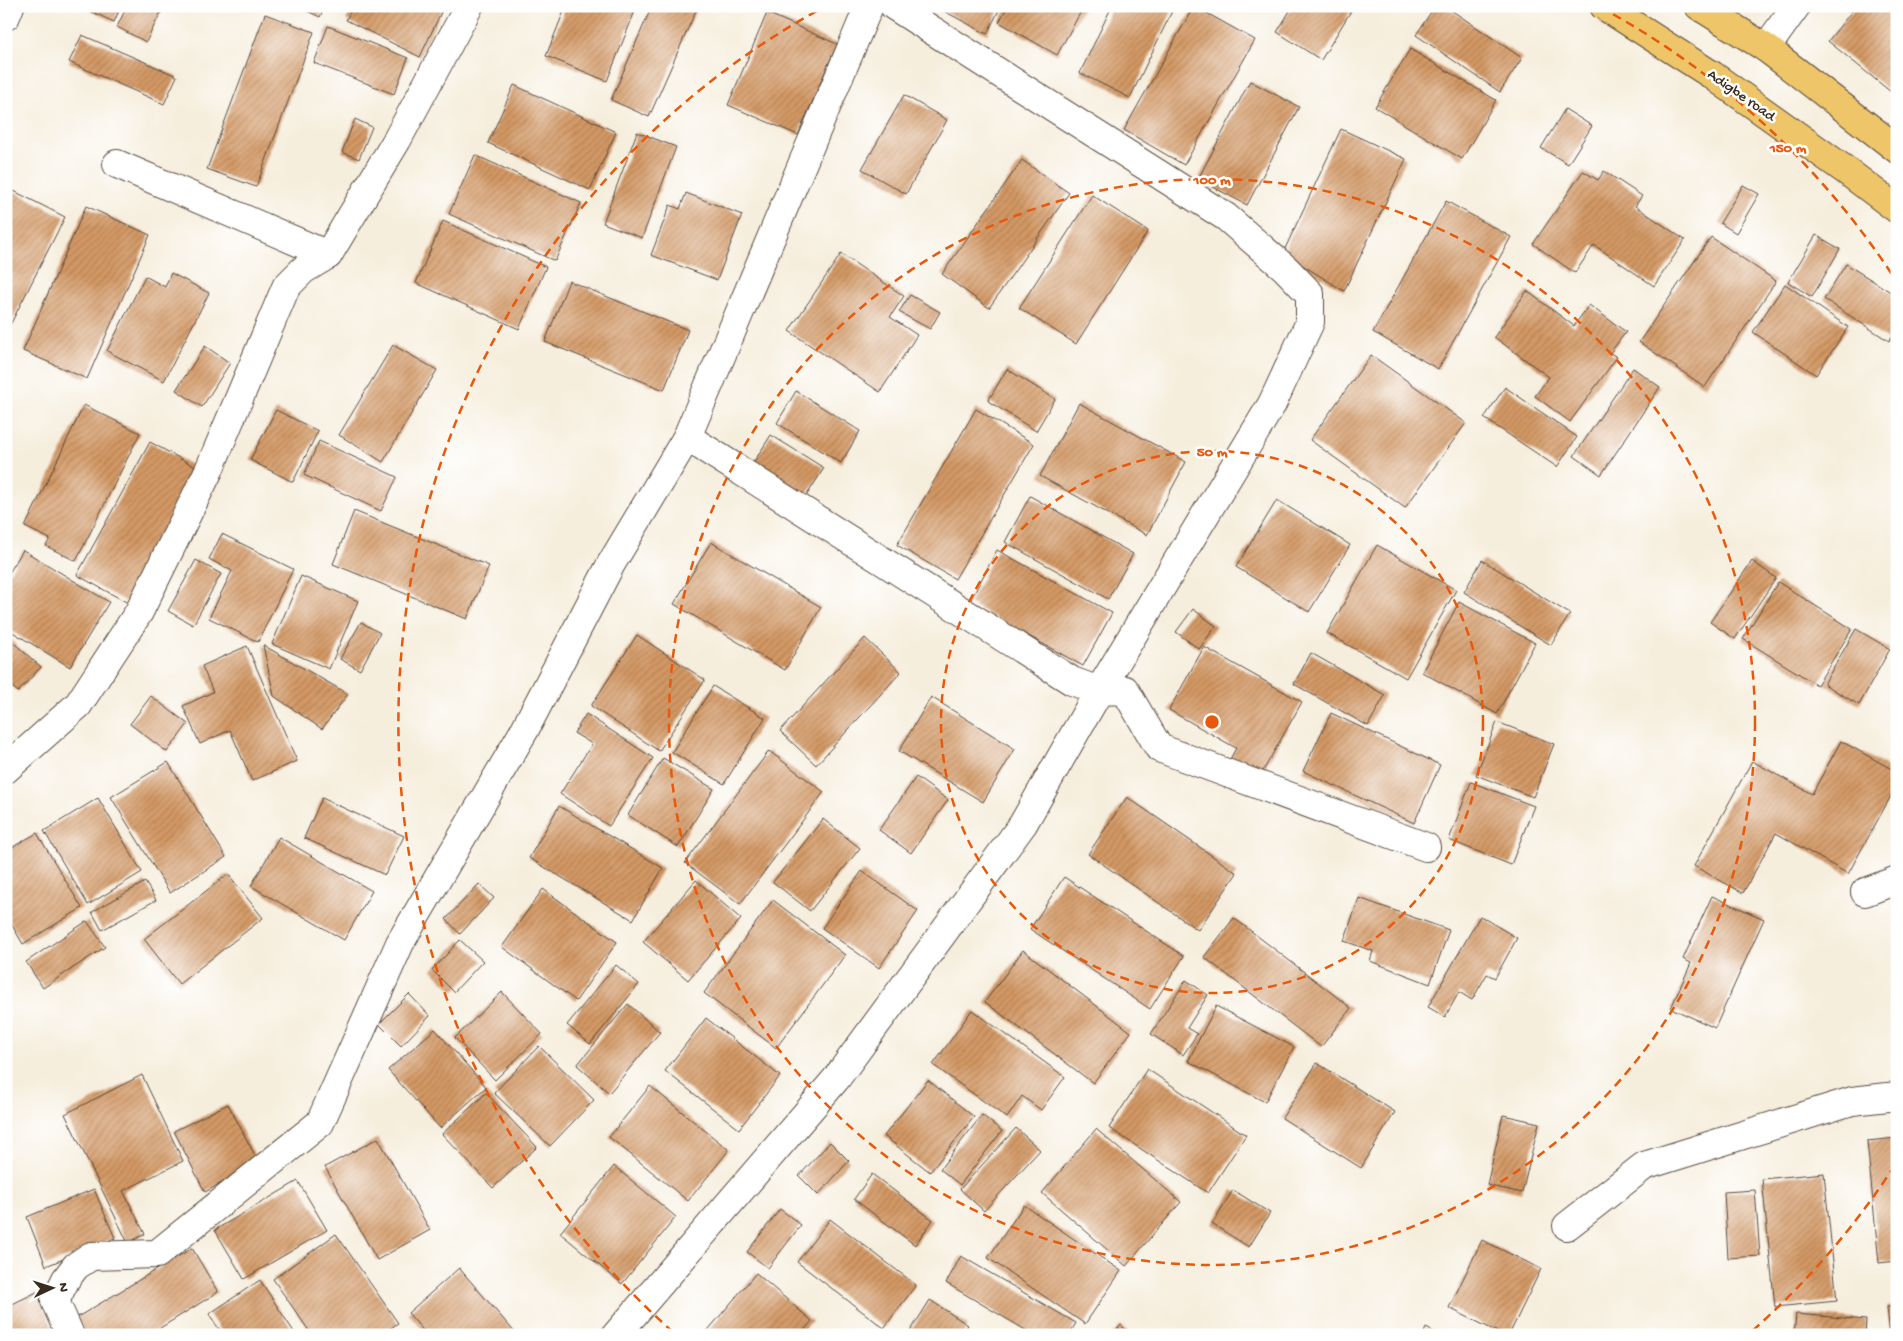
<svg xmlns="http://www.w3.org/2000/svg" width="1903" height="1341" viewBox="0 0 1903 1341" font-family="'Gochi Hand',sans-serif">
	<defs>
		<pattern id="building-hatch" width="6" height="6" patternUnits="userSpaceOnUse" patternTransform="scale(1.25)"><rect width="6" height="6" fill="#d49965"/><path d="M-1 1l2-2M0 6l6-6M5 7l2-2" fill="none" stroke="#ad7d53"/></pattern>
	</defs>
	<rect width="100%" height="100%" fill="#fff"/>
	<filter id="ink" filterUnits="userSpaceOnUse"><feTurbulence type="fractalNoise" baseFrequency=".02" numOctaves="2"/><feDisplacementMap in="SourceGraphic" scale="10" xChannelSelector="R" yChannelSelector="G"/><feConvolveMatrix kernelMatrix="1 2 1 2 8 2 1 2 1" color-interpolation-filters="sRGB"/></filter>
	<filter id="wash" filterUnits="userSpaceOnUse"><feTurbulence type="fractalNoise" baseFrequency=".0096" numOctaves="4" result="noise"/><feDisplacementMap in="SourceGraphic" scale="20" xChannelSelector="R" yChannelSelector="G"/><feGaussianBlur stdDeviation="1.12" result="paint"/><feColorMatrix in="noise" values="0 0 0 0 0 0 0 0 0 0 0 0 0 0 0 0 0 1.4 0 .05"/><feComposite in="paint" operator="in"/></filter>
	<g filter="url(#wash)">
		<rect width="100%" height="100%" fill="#f6eedd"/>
		<g id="blocks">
			<g fill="url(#building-hatch)">
				<polygon points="92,6 121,6 114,22 90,11"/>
				<polygon points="127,6 164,6 146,42 117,27"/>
				<polygon points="297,6 325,6 320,17"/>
				<polygon points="353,6 444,6 420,57 346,20"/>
				<polygon points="566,6 637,6 607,81 546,56"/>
				<polygon points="652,6 698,6 649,117 611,100"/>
				<polygon points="944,6 1001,6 987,34 942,10"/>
				<polygon points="1008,6 1084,6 1057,55 999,22"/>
				<polygon points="1112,6 1166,6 1173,9 1130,98 1080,73"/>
				<polygon points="1194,6 1255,40 1184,165 1124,130"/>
				<polygon points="1293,6 1354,6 1321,60 1277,32"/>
				<polygon points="1435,6 1445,6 1522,58 1500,92 1416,35"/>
				<polygon points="1856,6 1897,6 1897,97 1828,41"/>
				<polygon points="767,13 837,44 798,135 728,105"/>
				<polygon points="265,14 314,32 256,187 207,169"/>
				<polygon points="328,26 408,58 394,94 314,63"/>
				<polygon points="82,35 177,76 164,104 69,62"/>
				<polygon points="1410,49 1496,100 1462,159 1375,107"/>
				<polygon points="1250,81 1299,107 1247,205 1198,179"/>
				<polygon points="514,85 616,132 590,190 488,143"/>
				<polygon points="904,95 947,120 906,194 862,169"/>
				<polygon points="1565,109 1592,126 1568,164 1541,148"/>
				<polygon points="355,119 372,127 359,159 342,152"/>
				<polygon points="1341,129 1406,159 1344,291 1283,253"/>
				<polygon points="637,132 676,147 642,238 603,223"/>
				<polygon points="475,155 581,203 555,261 449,214"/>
				<polygon points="1022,160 1069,193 989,308 942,274"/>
				<polygon points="1583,171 1598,180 1604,171 1642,196 1635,206 1685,240 1654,286 1594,245 1575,273 1533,244"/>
				<polygon points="1743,185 1759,194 1736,233 1720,223"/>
				<polygon points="6,187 65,217 6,333"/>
				<polygon points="686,193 742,215 717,280 651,255 670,205 680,209"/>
				<polygon points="1092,195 1148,231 1076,344 1019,308"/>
				<polygon points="1446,201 1511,237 1438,369 1373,332"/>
				<polygon points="86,206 150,235 87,379 23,351"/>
				<polygon points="443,221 546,267 519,329 416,283"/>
				<polygon points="1816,235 1840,249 1812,297 1788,282"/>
				<polygon points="1711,237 1776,281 1705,387 1639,342"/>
				<polygon points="841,254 904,296 890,317 917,335 880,392 789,331"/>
				<polygon points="1846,264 1897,296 1897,329 1889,341 1824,299"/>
				<polygon points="171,273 209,293 164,381 107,351 145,276 165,287"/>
				<polygon points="569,281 688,330 664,390 545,342"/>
				<polygon points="1785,284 1848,327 1816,375 1753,332"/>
				<polygon points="1527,291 1574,326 1589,305 1626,332 1610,353 1617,357 1570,422 1535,396 1549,377 1494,337"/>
				<polygon points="910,295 940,312 930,329 899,312"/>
				<polygon points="393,345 437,370 383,462 339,435"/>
				<polygon points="205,346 230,363 202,407 176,390"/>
				<polygon points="1371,355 1466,423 1405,508 1310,440"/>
				<polygon points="1633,368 1660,387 1601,475 1574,456"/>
				<polygon points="1007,369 1055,399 1036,431 988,401"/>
				<polygon points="1505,387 1577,437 1557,467 1484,418"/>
				<polygon points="796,391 860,431 841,463 777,423"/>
				<polygon points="1079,403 1186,462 1147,535 1040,476"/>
				<polygon points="84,405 140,433 76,561 46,546 50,539 25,527"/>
				<polygon points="976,409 1034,444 955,579 897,545"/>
				<polygon points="276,410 318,431 293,482 250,460"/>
				<polygon points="771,435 824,468 805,498 752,465"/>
				<polygon points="319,441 397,477 381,511 304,475"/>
				<polygon points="150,442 201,470 128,603 77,575"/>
				<polygon points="1030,496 1133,554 1108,599 1005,542"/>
				<polygon points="1277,500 1350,545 1309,612 1236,567"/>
				<polygon points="354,511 489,566 467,619 333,564"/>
				<polygon points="222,534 293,569 258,642 209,618 232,571 209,559"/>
				<polygon points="711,542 821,607 785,670 674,604"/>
				<polygon points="1377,545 1456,590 1406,678 1327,633"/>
				<polygon points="23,550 109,602 70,667 6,628 6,578"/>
				<polygon points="997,550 1112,613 1083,666 969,603"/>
				<polygon points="196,560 221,574 193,625 168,611"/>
				<polygon points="1482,560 1570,614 1551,645 1464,592"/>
				<polygon points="1752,561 1776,578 1735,639 1710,622"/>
				<polygon points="301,576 358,601 329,669 272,644"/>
				<polygon points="1778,582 1852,629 1817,685 1743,639"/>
				<polygon points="1459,602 1535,643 1497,714 1422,672"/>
				<polygon points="1193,609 1216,626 1199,649 1176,632"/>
				<polygon points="361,622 380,633 360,670 340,659"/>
				<polygon points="1856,629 1890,649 1859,705 1824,684"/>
				<polygon points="637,635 705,680 659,751 591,706"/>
				<polygon points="6,636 41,667 18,692 6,681"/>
				<polygon points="865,638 901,672 816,765 780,731"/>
				<polygon points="263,645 348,694 322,729 274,696"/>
				<polygon points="247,646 297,761 252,781 230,730 200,744 183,706 213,692 202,666"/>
				<polygon points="1204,647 1302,702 1258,780 1228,763 1236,748 1169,710"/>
				<polygon points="1311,653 1385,695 1368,726 1294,684"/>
				<polygon points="713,686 765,718 724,784 672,752"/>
				<polygon points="151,696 188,724 167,752 130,724"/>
				<polygon points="931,697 1015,749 983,802 899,751"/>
				<polygon points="1331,713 1440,765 1414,823 1303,771"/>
				<polygon points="586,714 653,758 609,826 560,794 592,744 574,733"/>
				<polygon points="1497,722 1554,744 1533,797 1476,775"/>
				<polygon points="1841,741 1897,772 1897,785 1848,874 1776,833 1743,893 1694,866 1752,761 1812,794"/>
				<polygon points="769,751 824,792 740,904 685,863"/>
				<polygon points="663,758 714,789 678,847 628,815"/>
				<polygon points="168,762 226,857 170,893 111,797"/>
				<polygon points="916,777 948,800 911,853 879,830"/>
				<polygon points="1471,782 1534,806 1511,865 1449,840"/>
				<polygon points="1127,797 1237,873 1198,930 1088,854"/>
				<polygon points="98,798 142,872 88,905 44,831"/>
				<polygon points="322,798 404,836 385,875 304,838"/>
				<polygon points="559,806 663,868 633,920 529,858"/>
				<polygon points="823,819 860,848 810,911 773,882"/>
				<polygon points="37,833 82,908 23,944 6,915 6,851"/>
				<polygon points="279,837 372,891 344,940 251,886"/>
				<polygon points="862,871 918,911 879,968 822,928"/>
				<polygon points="228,874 263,918 179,984 144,939"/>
				<polygon points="1064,877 1184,956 1150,1009 1030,929"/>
				<polygon points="696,880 741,919 688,980 643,942"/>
				<polygon points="145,882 156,900 102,930 92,912"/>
				<polygon points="479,884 494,898 460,934 446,919"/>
				<polygon points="543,889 617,942 576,1001 502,947"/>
				<polygon points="1712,896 1764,919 1715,1028 1671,1008 1691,963 1683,959"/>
				<polygon points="1359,898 1449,930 1430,984 1370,961 1373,951 1344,941"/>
				<polygon points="773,900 845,955 776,1048 704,993"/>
				<polygon points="1480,916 1517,938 1495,978 1487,974 1472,1000 1459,992 1445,1017 1428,1007"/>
				<polygon points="1234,918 1351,1008 1321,1047 1204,957"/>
				<polygon points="87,921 105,947 43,988 26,962"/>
				<polygon points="460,940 483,961 454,992 432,970"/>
				<polygon points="1023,950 1131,1032 1093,1083 985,1002"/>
				<polygon points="616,965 639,984 590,1044 567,1025"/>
				<polygon points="1186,980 1208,995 1187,1028 1197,1034 1183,1055 1151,1034"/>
				<polygon points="502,992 542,1034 495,1080 455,1038"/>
				<polygon points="409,994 430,1016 401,1046 379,1024"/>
				<polygon points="628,1004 660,1032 609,1093 577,1065"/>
				<polygon points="1216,1006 1294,1047 1265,1102 1188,1061"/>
				<polygon points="972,1010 1065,1077 1041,1110 1022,1096 1007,1118 933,1065"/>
				<polygon points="706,1018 780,1076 739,1129 665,1071"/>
				<polygon points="435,1029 486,1087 440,1128 388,1070"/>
				<polygon points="539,1046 594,1100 550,1146 494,1093"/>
				<polygon points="1317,1063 1395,1112 1361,1168 1282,1118"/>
				<polygon points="1147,1069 1246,1135 1208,1193 1109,1128"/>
				<polygon points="142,1075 183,1161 123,1191 145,1234 128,1243 65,1114"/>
				<polygon points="928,1080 974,1117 930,1172 884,1136"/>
				<polygon points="650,1086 729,1150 688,1201 609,1137"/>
				<polygon points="486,1093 537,1147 493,1188 442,1134"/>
				<polygon points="228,1104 259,1163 205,1192 174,1131"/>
				<polygon points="982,1115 1002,1131 960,1185 940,1169"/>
				<polygon points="1503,1115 1539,1123 1522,1193 1487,1185"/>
				<polygon points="1016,1128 1040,1150 984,1211 960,1189"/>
				<polygon points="1096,1129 1181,1202 1126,1266 1042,1193"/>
				<polygon points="378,1138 430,1230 377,1260 325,1167"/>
				<polygon points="1897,1138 1897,1261 1879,1263 1867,1141"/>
				<polygon points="830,1142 849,1161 818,1195 799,1176"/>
				<polygon points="614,1166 676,1217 622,1284 560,1233"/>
				<polygon points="1824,1173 1837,1301 1775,1307 1762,1179"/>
				<polygon points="872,1174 933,1220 915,1245 854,1199"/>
				<polygon points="298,1181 327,1230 244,1279 215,1230"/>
				<polygon points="94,1189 115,1238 46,1266 27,1217"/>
				<polygon points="1233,1190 1270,1213 1249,1247 1212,1224"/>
				<polygon points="1755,1190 1760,1256 1728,1258 1724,1192"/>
				<polygon points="1024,1205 1121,1271 1085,1324 988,1258"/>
				<polygon points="780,1209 801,1225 768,1268 747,1252"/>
				<polygon points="830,1219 916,1285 884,1328 797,1262"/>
				<polygon points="336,1234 398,1323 381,1335 312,1335 273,1279"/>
				<polygon points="1482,1240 1541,1269 1509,1335 1504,1335 1449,1308"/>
				<polygon points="192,1248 218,1292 149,1335 86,1335 76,1318"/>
				<polygon points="961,1256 1076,1323 1069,1335 1034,1335 946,1283"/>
				<polygon points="459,1268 517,1335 427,1335 408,1313"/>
				<polygon points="756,1273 812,1321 800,1335 704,1335"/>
				<polygon points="260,1280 296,1335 223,1335 209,1314"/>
				<polygon points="37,1292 56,1335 6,1335 6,1307"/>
				<polygon points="930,1300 968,1325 962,1335 908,1335"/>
				<polygon points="1897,1306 1897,1335 1890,1335 1887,1307"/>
				<polygon points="1796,1314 1866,1320 1865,1335 1794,1335"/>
				<polygon points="1121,1325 1131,1335 1112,1335"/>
				<polygon points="1426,1328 1440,1335 1423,1335"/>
			</g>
		</g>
	</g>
	<g filter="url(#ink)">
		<use href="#blocks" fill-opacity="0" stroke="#57473b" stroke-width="1"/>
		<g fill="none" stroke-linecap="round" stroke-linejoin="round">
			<defs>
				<g id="minor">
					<polyline points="6,16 10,6"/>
					<polyline points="1766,48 1796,6"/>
					<polyline points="117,164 328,255"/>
					<polyline points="687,437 1072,681 1099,691 1125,690 1159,748 1426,847"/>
					<polyline points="6,769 78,705 139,612 209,470 286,287 303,270 328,255 397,140 469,6"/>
					<polyline points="1865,892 1897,880"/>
					<polyline points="1567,1226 1644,1166 1852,1101 1897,1096"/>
					<polyline points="70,1335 55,1301 66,1279 76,1266 91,1256 157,1254 320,1123 400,943 524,731 611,564 687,437 869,6"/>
					<polyline points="616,1335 836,1079 1023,824 1099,691 1272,404 1310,322 1310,294 1286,269 1226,217 894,6"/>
				</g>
				<g id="major">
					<polyline points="1604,6 1712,75 1848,172 1897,209"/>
					<polyline points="1699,6 1766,48 1897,149"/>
				</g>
			</defs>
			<use href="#minor" stroke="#57473b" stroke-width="30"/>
			<use href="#major" stroke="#57473b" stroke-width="30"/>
			<use href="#minor" stroke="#fff" stroke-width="28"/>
			<use href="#major" stroke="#eec569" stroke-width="28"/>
		</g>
	</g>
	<g fill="none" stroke="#e8590c" stroke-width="2.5" stroke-dasharray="9 6">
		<circle cx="1212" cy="722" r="271"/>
		<circle cx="1212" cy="722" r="543"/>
		<path d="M1895 1165A814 814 0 0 1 1751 1332M673 1332A814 814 0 0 1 824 7M1600 7A814 814 0 0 1 1895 279"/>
	</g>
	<g text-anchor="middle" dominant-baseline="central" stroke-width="5" stroke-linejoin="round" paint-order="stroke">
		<g font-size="15" fill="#3b2a1e" stroke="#fff">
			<text transform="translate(1741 96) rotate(35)">Adigbe road</text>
		</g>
	</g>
	<circle cx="1212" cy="722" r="8" fill="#e8590c" stroke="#fff" stroke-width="2.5"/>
	<g font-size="15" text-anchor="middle" font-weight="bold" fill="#e8590c" stroke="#fff" stroke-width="5" stroke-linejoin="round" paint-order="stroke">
		<text x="1788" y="152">150 m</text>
		<text x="1212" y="184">100 m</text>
		<text x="1212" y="456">50 m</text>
	</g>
	<rect width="1903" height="1341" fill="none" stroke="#fff" stroke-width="25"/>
	<g transform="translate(52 1288) rotate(86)" stroke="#ffffff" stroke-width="4" paint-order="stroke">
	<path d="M0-4L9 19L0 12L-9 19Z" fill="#3b2a1e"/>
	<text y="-8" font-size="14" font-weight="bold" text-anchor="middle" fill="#3b2a1e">N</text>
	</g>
</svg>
